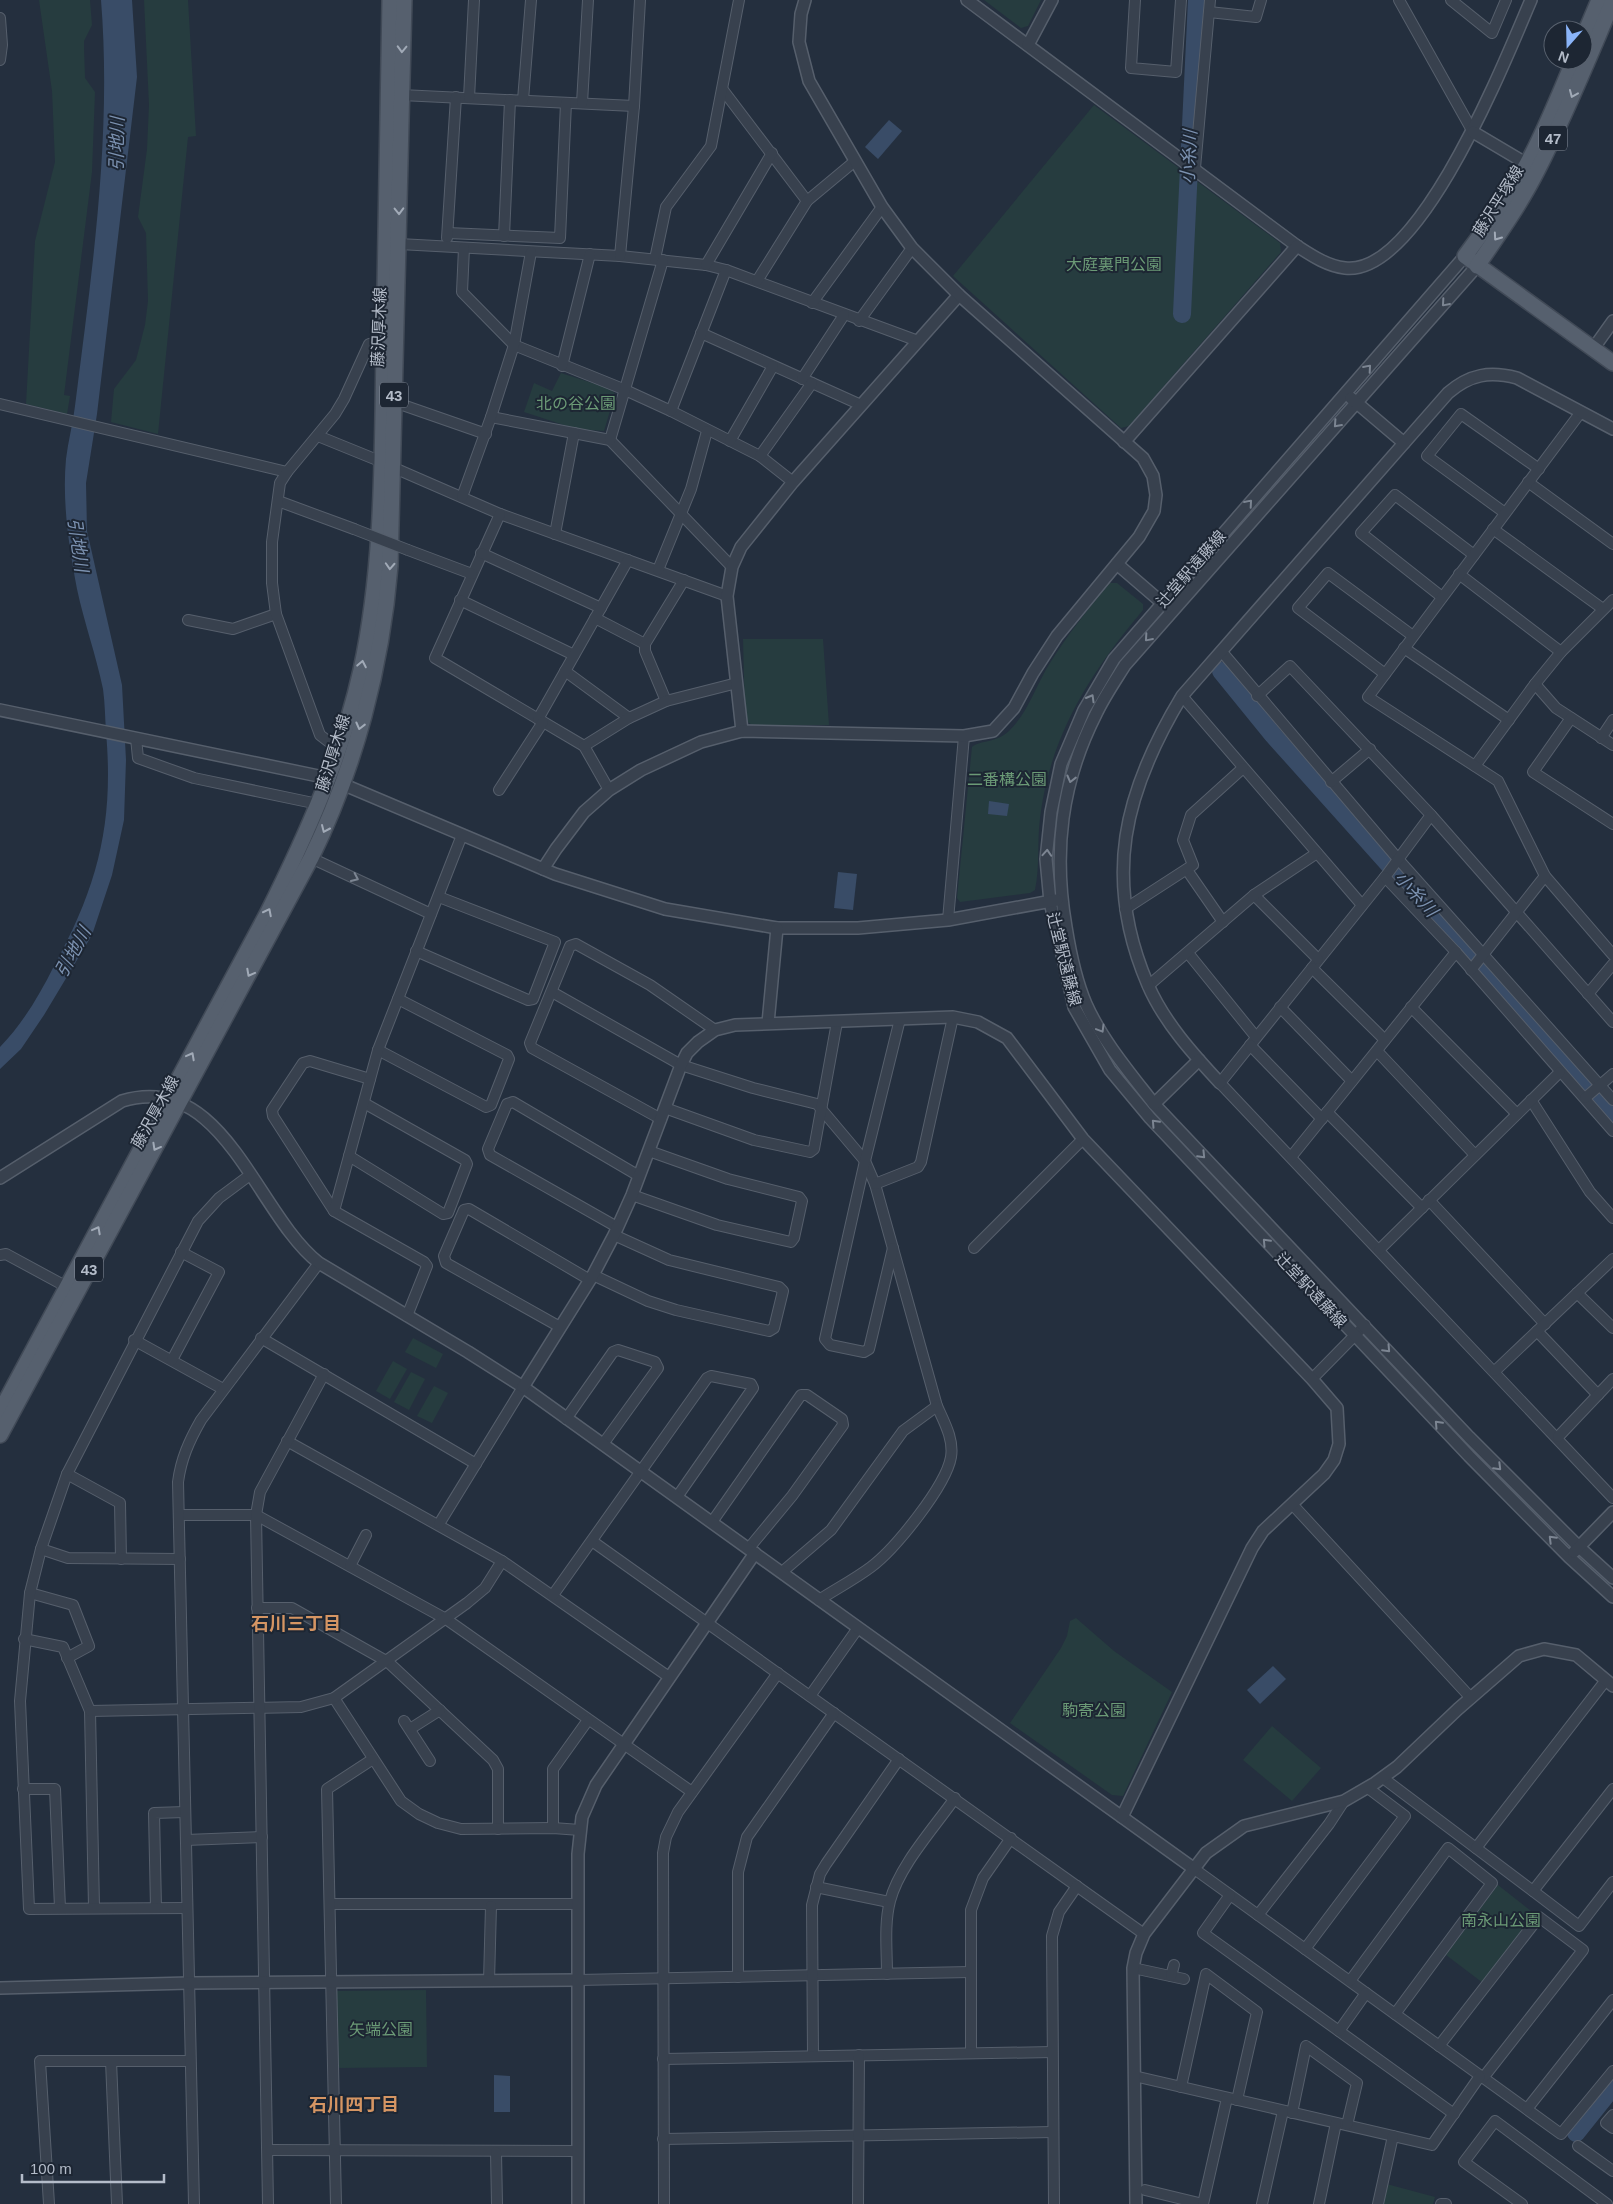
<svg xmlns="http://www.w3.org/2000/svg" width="1613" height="2204" viewBox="0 0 1613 2204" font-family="Arial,'Noto Sans JP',sans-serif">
	<rect width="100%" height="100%" fill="#242f3e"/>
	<g fill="#263c3f">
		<polygon points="39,0 90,0 92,25 84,41 84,48 85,78 95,92 92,172 64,395 70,396 67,414 26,404 35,241 55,162 52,91"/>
		<polygon points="144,0 188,0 196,136 188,137 158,434 111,422 114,389 136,360 145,325 148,301 146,233 138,217 147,149 149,105"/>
		<polygon points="984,0 1041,0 1028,26 1021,28"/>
		<polygon points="1094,105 1280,243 1281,252 1129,426 1121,428 953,276"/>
		<polygon points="561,373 611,389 615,394 604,431 576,429 524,412 534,383 552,391"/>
		<path d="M1110,583H1117L1143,604V610C1091,672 1050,735 1040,818C1037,841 1040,867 1035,890L1030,893L960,902L957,898L972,747C980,740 997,743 1009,731C1028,713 1036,685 1050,663C1068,634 1088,609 1110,583Z"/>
		<polygon points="743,639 823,639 829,725 752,725 745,720"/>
		<polygon points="413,1338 443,1354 436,1368 405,1352"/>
		<polygon points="393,1361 407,1369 390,1399 376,1391"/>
		<polygon points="411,1372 425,1379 409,1410 394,1402"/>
		<polygon points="434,1386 448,1393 432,1423 417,1416"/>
		<polygon points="1076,1618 1114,1651 1172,1692 1123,1796 1112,1795 1010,1723 1061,1648 1067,1636 1070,1621"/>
		<polygon points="1272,1726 1321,1768 1292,1801 1243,1760"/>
		<polygon points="1498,1885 1535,1914 1483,1983 1446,1955"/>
		<polygon points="426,1990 427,2067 337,2068 336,1991"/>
		<polygon points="1383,2183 1435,2197 1433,2204 1378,2204"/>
	</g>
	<g fill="#394c67">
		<path d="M101,0H132L137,77L97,414L86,483L87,531L122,685L126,760L124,820L112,875L92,935L44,1015L21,1049L0,1069V1047C23,1023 39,996 54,966C98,886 114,823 106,732C105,718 105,703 103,689C96,655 84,622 77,589C69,547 62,502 66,459C68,441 73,424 75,406C92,271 112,136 101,0Z"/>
		<polygon points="889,120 902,131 878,159 865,147"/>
		<polygon points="989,801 1009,804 1007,816 988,814"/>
		<polygon points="838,872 857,874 853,910 834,908"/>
		<polygon points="1273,1666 1286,1679 1260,1704 1247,1690"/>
		<polygon points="494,2075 510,2076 510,2112 494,2112"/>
	</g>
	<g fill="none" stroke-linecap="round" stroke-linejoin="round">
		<g stroke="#394c67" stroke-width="18">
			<polyline points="1182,314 1197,0"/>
			<polyline points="1221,671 1273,735 1613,1115"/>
			<polyline points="1576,2133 1613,2087"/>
		</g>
		<defs>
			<g id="minor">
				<polyline points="1135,0 1131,68 1176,72 1181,0"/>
				<polyline points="1399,0 1473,132"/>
				<polyline points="1451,0 1492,33 1506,0"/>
				<polyline points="1209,12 1256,17 1261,0"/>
				<polyline points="0,18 2,45 0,60"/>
				<polyline points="723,90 807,201"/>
				<polyline points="401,95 634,106"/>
				<polyline points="469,98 474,0"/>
				<polyline points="523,100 531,0"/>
				<polyline points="582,103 588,0"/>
				<polyline points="1195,168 1210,0"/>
				<polyline points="448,233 560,238 566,103"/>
				<polyline points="504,236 510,100"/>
				<polyline points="447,238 456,97"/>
				<polyline points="399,244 620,256 706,265 726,270 918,341"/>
				<polyline points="464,248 462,292 514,345 623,389 671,411 760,456 793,482"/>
				<polyline points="620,256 634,106 640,0"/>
				<polyline points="655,259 666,207 711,146 739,0"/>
				<polyline points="706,265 772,153"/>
				<polyline points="757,281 807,201 855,161"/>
				<polyline points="812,303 882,207"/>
				<polyline points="859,321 912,248"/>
				<polyline points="701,333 861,405"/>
				<polyline points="562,366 590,254"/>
				<polyline points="802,379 844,315"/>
				<polyline points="394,402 486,434"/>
				<polyline points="0,404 287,472"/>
				<polyline points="671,411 726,270"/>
				<polyline points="491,417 610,440 732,567"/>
				<polyline points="318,436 382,462"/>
				<polyline points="610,440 663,260"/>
				<polyline points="730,441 773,366"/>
				<polyline points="760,456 812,383"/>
				<polyline points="392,467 500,514 727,596"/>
				<polyline points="1528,482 1613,544"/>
				<polyline points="462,497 491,417 514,345 531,252"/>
				<polyline points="278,501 354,529"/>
				<polyline points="1505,513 1427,456 1461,414 1539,469"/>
				<polyline points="500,514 435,658 584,746 609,790"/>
				<polyline points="1493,529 1603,609"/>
				<polyline points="555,534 574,433"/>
				<polyline points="408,550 472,574"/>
				<polyline points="481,553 601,608"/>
				<polyline points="658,570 691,489 707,431"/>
				<polyline points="1459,574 1561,652"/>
				<polyline points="1442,597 1361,533 1395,495 1474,555"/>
				<polyline points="460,600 574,655"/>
				<polyline points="595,618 645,644"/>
				<polyline points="188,620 233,629 276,614"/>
				<polyline points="1404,648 1509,720"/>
				<polyline points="1222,652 1398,859 1613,1100"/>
				<polyline points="565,671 629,718"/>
				<polyline points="1385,674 1298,608 1328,573 1413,636"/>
				<polyline points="1535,684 1556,708 1613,745"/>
				<polyline points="1182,696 1362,905"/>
				<polyline points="1257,696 1290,666 1431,815 1613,1022"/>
				<polyline points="666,701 645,651 645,644 684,580"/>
				<polyline points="1571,718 1533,772 1613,824"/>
				<polyline points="538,719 628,560"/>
				<polyline points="136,738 138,758 194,778 318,804"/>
				<polyline points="1601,738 1613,720"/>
				<polyline points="584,746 629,718 666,701 737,683"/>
				<polyline points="338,749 320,735 276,614 272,583 272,542 280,483 287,472 335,414 344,399 369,344 390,339"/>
				<polyline points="1475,766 1535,684 1561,652 1613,600"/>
				<polyline points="1331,782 1370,749"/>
				<polyline points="499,790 543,722"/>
				<polyline points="1431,815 1385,877 1220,1083 1613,1498"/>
				<polyline points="311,858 431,914"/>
				<polyline points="1187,870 1223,922"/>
				<polyline points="1545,876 1613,955"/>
				<polyline points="1385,877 1456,952 1613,1131"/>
				<polyline points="1254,895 1318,959"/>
				<polyline points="1125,909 1193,865 1183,840 1191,815 1243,768"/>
				<polyline points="948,920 964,736"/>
				<polyline points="416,951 528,1000 533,999 555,942 439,897"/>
				<polyline points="1188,953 1256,1037"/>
				<polyline points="1312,968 1385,1040"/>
				<polyline points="1471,970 1545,876 1498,781 1368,697 1581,412"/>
				<polyline points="1148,986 1254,895 1317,853"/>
				<path d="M552,992L681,1065L753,1088L817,1104L865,1161L875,1184L937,1406C944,1422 954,1439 951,1457C946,1486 895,1549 871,1567C855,1579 836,1589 819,1600"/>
				<polyline points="1588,994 1613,964"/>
				<polyline points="1280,1007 1352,1081"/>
				<polyline points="1411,1007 1517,1114"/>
				<polyline points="1250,1045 1322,1119"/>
				<polyline points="378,1050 486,1107 491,1105 509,1059 507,1055 398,999"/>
				<polyline points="1377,1051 1475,1155"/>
				<polyline points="370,1079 310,1061 303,1063 272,1110 273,1116 334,1211 424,1262 427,1266 407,1316"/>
				<polyline points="1585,1098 1613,1074"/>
				<polyline points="1531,1100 1590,1192 1613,1218"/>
				<polyline points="665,1108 754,1140 810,1152 814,1149 837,1022"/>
				<polyline points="1327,1112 1422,1208"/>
				<polyline points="661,1119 532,1048 530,1043 570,946 576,944 650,985 715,1030"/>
				<polyline points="349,1156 443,1214 448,1213 467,1164 465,1160 364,1103"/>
				<polyline points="1291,1157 1456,952"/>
				<polyline points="875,1184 918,1167 921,1162 953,1017"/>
				<polyline points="632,1195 717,1225 791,1242 794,1238 802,1201 799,1197 728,1179 649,1151"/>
				<polyline points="1429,1200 1545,1324"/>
				<polyline points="334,1211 378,1050 462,835"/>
				<polyline points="617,1227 490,1155 488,1149 507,1104 513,1102 639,1176"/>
				<polyline points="893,1248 869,1349 864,1352 830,1345 825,1339 865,1161 900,1019"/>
				<polyline points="974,1248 1083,1139"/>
				<polyline points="1379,1250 1560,1072"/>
				<polyline points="0,1255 6,1254 67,1287"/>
				<polyline points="593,1275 648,1301 676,1310 769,1331 774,1328 783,1291 779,1287 669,1260 614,1235"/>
				<polyline points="1577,1293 1613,1328"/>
				<polyline points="560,1327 446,1263 444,1256 464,1210 469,1209 590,1280"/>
				<polyline points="1537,1331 1598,1395"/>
				<polyline points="261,1338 476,1464"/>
				<polyline points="134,1340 223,1389"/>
				<polyline points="172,1360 219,1272 181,1252"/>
				<polyline points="1495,1371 1613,1259"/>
				<polyline points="1312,1379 1365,1325"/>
				<polyline points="566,1419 613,1352 618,1350 655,1362 658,1368 603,1444"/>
				<polyline points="1558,1437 1613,1379"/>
				<polyline points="287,1441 502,1561 669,1677"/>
				<polyline points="67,1474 120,1503 121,1559"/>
				<polyline points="1292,1504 1471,1698"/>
				<polyline points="179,1515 256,1515 446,1619 692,1792"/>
				<polyline points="712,1522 801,1395 807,1395 842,1419 843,1425 792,1496 749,1548"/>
				<polyline points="439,1524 523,1387"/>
				<polyline points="592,1541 1144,1934"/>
				<polyline points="41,1549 68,1558 180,1559"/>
				<polyline points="350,1566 366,1535"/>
				<polyline points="782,1572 831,1530 903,1431 937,1406"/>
				<polyline points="30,1593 73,1605 89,1646 67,1658"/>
				<polyline points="553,1595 707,1378 711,1376 751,1384 753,1388 677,1497"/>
				<polyline points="257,1608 292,1608 388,1662 493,1760 498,1769 498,1829"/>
				<polyline points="24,1639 63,1647 90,1711 94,1907"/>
				<polyline points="810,1696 858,1628"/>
				<polyline points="334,1698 401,1801 419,1814 438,1823 461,1829 553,1828 580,1830"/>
				<polyline points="90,1711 301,1707 334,1698 467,1603 485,1588 502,1561"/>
				<polyline points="404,1721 430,1761"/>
				<polyline points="410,1729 440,1710"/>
				<polyline points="1383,1778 1533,1891 1613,1789"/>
				<polyline points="23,1789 55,1789 60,1908"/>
				<polyline points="553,1828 553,1769 588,1720"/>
				<polyline points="186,1840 262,1837"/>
				<polyline points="1476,1848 1606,1680"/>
				<polyline points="1193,1868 1561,2134 1613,2071"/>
				<polyline points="816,1887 889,1902"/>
				<polyline points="1533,1891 1579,1926 1613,1882"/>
				<polyline points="1230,1895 1203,1933 1454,2114"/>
				<polyline points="330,1904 578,1904"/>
				<polyline points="156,1908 154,1813 185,1812"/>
				<polyline points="187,1908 29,1909 20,1701 30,1593 41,1549 67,1474 198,1221 219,1198 250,1175"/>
				<polyline points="1258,1915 1329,1824 1344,1801"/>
				<polyline points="1305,1949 1405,1816 1368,1788"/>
				<polyline points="1133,1968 1184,1979"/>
				<path d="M887,1974C887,1950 884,1924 890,1901C899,1866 934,1828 955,1798"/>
				<polyline points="1171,1976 1174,1965"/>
				<polyline points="738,1977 738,1872 747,1837 834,1713"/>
				<polyline points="578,1980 970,1972"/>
				<polyline points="489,1981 491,1906"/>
				<polyline points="1350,1981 1448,1848 1492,1883 1395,2014"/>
				<polyline points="1339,2031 1366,1993"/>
				<polyline points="1439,2046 1539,1917 1583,1950 1483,2078"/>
				<polyline points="971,2052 971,1910 983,1878 1011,1838"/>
				<polyline points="813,2056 812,1905 820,1874 826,1864 899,1759"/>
				<polyline points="663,2059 1052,2052"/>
				<polyline points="111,2061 117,2204"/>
				<polyline points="1134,2076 1432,2145 1480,2076"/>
				<polyline points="1181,2087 1206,1974 1257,2012 1237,2100"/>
				<polyline points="1527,2109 1613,2000"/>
				<polyline points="1292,2113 1306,2046 1357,2083 1347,2125"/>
				<polyline points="1613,2115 1606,2123 1613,2128"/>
				<polyline points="663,2139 1052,2132"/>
				<polyline points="1578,2146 1613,2171"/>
				<polyline points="268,2150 578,2151"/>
				<polyline points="496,2152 497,2204"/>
				<polyline points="1145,2190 1203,2204"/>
				<polyline points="49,2204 40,2061 190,2061"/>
				<path d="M194,2204L178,1482C181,1459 189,1441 201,1420L319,1263"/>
				<polyline points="268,2204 256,1515 260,1492 324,1374"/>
				<polyline points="336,2204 327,1789 373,1759"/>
				<polyline points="664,2204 663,1853 666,1837 678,1812 778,1673"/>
				<polyline points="858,2204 859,2055"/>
				<polyline points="1054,2204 1052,1936 1059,1912 1077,1886"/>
				<polyline points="1203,2204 1227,2098"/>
				<polyline points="1262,2204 1283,2111"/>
				<polyline points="1319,2204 1336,2123"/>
				<polyline points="1378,2204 1393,2136"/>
				<polyline points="1441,2204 1446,2204"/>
				<polyline points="1522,2204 1464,2162 1495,2121 1607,2204"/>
			</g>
			<g id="tertiary">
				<path d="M967,0L1297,246C1311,255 1327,266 1345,268C1420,277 1506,58 1531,0"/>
				<polyline points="1028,45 1052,0"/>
				<polyline points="1473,132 1534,168"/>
				<polyline points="1465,256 1114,659 1084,710 1061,764 1051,812 1046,859 1050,902 1074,1007 1110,1070 1150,1118 1469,1456 1569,1557 1613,1597"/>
				<path d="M1477,266L1125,665C1115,681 1104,697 1096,714C1061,783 1053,852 1066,927C1070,952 1076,981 1086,1004C1102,1040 1130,1073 1154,1104L1469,1437L1579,1547L1613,1578"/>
				<polyline points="1593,349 1613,321"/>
				<polyline points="1351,398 1404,443"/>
				<polyline points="1124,442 1297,246"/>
				<polyline points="1117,564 1167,607"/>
				<polyline points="0,710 328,778 555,874 665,909 777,928 858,928 948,920 1057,900"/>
				<polyline points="742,731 727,596 732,567 741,547 793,482 959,295"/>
				<polyline points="543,869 556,849 584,812 609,790 641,770 701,742 742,731 964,736 993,731 1014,708 1033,673 1057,636 1139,537 1154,511 1156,495 1153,476 1143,458 959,295 912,248 882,207 809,81 799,42 801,14 805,0"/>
				<polyline points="768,1023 777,928"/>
				<path d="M1220,1083C1193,1054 1164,1022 1148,985C1102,878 1124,792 1182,696L1448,393C1470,374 1490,371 1517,378L1613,429"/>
				<polyline points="1154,1104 1199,1060"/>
				<path d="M0,1178L122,1101C224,1070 256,1214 319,1263L468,1352L523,1387L1193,1868"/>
				<polyline points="523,1387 593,1275 614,1235 632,1195 681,1065 687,1053 698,1042 715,1030 735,1025 953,1017 978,1022 1007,1038 1083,1139 1312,1379 1337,1408 1339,1444 1334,1460 1324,1474 1263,1531 1252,1548 1122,1817"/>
				<polyline points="1574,1552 1613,1512"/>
				<polyline points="0,1988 189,1983 578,1980"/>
				<polyline points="578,2204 578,1854 582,1817 596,1785 755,1553"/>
				<polyline points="1136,2204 1133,1968 1136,1953 1144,1934 1206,1853 1244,1826 1344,1801 1375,1783 1397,1767 1458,1709 1519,1656 1544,1649 1576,1655 1613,1686"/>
			</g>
			<g id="primary">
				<polyline points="1583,38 1599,0"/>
				<path d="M1574,60C1559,95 1545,131 1527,164C1509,197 1487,226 1465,256L1613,363"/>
				<path d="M1477,266C1499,234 1521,203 1538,169C1566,114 1589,57 1613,1"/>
				<path d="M0,1412L267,914C306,836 342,756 361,670C384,564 382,455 384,347C385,231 389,116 390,0"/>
				<path d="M0,1435L311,858C355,768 382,666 390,566L404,0"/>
			</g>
		</defs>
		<use href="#minor" stroke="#565f6c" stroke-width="12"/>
		<use href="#tertiary" stroke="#565f6c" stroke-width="14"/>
		<use href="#primary" stroke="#414a57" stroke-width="18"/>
		<use href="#minor" stroke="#38414e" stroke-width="10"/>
		<use href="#tertiary" stroke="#38414e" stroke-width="11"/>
		<use href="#primary" stroke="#56606e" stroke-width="15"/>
		<defs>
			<polyline id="minor-bridge" points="354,529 408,550"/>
		</defs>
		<use href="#minor-bridge" stroke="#565f6c" stroke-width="12" stroke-linecap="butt"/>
		<use href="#minor-bridge" stroke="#38414e" stroke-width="10"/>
	</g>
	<defs><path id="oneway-chevron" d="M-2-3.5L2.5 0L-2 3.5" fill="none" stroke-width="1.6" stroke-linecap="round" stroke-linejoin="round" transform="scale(1.25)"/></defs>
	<g stroke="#a1aab7">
		<use href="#oneway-chevron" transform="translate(402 49) rotate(92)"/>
		<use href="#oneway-chevron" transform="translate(1573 94) rotate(113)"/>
		<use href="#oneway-chevron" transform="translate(399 211) rotate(89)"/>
		<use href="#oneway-chevron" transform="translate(1497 237) rotate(125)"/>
		<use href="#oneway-chevron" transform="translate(390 566) rotate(93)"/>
		<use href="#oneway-chevron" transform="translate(362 664) rotate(-79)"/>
		<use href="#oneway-chevron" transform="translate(360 726) rotate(104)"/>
		<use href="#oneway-chevron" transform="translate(325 829) rotate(114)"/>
		<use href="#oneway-chevron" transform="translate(268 912) rotate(-63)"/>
		<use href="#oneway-chevron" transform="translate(250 973) rotate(118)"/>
		<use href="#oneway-chevron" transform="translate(191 1056) rotate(-62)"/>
		<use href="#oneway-chevron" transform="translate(156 1147) rotate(119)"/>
		<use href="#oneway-chevron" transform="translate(97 1230) rotate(-62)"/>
	</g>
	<g stroke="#7c8592">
		<use href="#oneway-chevron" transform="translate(1445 303) rotate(131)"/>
		<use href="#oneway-chevron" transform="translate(1368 368) rotate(-49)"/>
		<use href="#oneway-chevron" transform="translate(1337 424) rotate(132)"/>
		<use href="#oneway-chevron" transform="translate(1249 503) rotate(-49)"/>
		<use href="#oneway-chevron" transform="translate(1148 638) rotate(131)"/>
		<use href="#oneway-chevron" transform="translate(1091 698) rotate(-60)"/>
		<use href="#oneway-chevron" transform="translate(1071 779) rotate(104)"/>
		<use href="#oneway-chevron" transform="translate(1047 853) rotate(-86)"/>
		<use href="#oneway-chevron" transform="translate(355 878) rotate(25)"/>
		<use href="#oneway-chevron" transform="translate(1101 1029) rotate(59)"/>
		<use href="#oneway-chevron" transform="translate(1155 1123) rotate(-133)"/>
		<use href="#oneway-chevron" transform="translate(1202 1155) rotate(46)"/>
		<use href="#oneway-chevron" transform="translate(1266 1242) rotate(-133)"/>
		<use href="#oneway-chevron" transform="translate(1387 1349) rotate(47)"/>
		<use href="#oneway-chevron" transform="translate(1438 1424) rotate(-133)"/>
		<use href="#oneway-chevron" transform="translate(1498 1467) rotate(45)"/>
		<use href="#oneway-chevron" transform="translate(1552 1539) rotate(-135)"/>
	</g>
	<g text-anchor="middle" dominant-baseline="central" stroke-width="4" stroke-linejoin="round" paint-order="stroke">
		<g fill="#1d2633" stroke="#878f9c" stroke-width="1">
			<rect x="1539" y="125.5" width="28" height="25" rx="4"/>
			<rect x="380" y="382.5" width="28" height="25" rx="4"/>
			<rect x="75" y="1256.5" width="28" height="25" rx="4"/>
		</g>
		<g font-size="15" font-weight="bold" fill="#b4bcc9">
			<text x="1553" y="138">47</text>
			<text x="394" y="395">43</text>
			<text x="89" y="1269">43</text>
		</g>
		<g font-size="16" fill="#b4bcc9" stroke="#1d2633">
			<text transform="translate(1498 201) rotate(-58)">藤沢平塚線</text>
			<text transform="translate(379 327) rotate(-88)">藤沢厚木線</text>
			<text transform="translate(1191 569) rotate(-49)">辻堂駅遠藤線</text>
			<text transform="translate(333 753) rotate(-73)">藤沢厚木線</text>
			<text transform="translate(1064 959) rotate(76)">辻堂駅遠藤線</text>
			<text transform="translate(155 1112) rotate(-61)">藤沢厚木線</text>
			<text transform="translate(1311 1290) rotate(47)">辻堂駅遠藤線</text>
		</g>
		<g font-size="16" fill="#6b9a76" stroke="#1d2633">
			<text x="1114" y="264">大庭裏門公園</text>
			<text x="576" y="403">北の谷公園</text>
			<text x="1007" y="779">二番構公園</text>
			<text x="1094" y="1710">駒寄公園</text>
			<text x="1501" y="1920">南永山公園</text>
			<text x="381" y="2029">矢端公園</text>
		</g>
		<g font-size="18" font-style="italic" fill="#7c92b1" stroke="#1d2633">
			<text transform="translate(117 144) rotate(-89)">引地川</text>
			<text transform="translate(1189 157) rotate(-87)">小糸川</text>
			<text transform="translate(78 545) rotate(82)">引地川</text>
			<text transform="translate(1416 894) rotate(48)">小糸川</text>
			<text transform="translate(73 952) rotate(-61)">引地川</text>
		</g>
		<g font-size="18" font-weight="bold" fill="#d59563" stroke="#1d2633">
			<text x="296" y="1624">石川三丁目</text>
			<text x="354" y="2105">石川四丁目</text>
		</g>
	</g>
	<g transform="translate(1568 45) rotate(200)"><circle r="24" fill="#1d2633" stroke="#59626f"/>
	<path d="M0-4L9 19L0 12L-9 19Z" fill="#8ab4f8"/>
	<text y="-8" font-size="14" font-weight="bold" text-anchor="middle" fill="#b4bcc9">N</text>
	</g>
	<path d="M22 2174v8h142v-8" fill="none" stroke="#b4bcc9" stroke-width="2.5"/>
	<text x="30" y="2174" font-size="15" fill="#b4bcc9" stroke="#1d2633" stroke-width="4" paint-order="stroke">100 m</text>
</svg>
